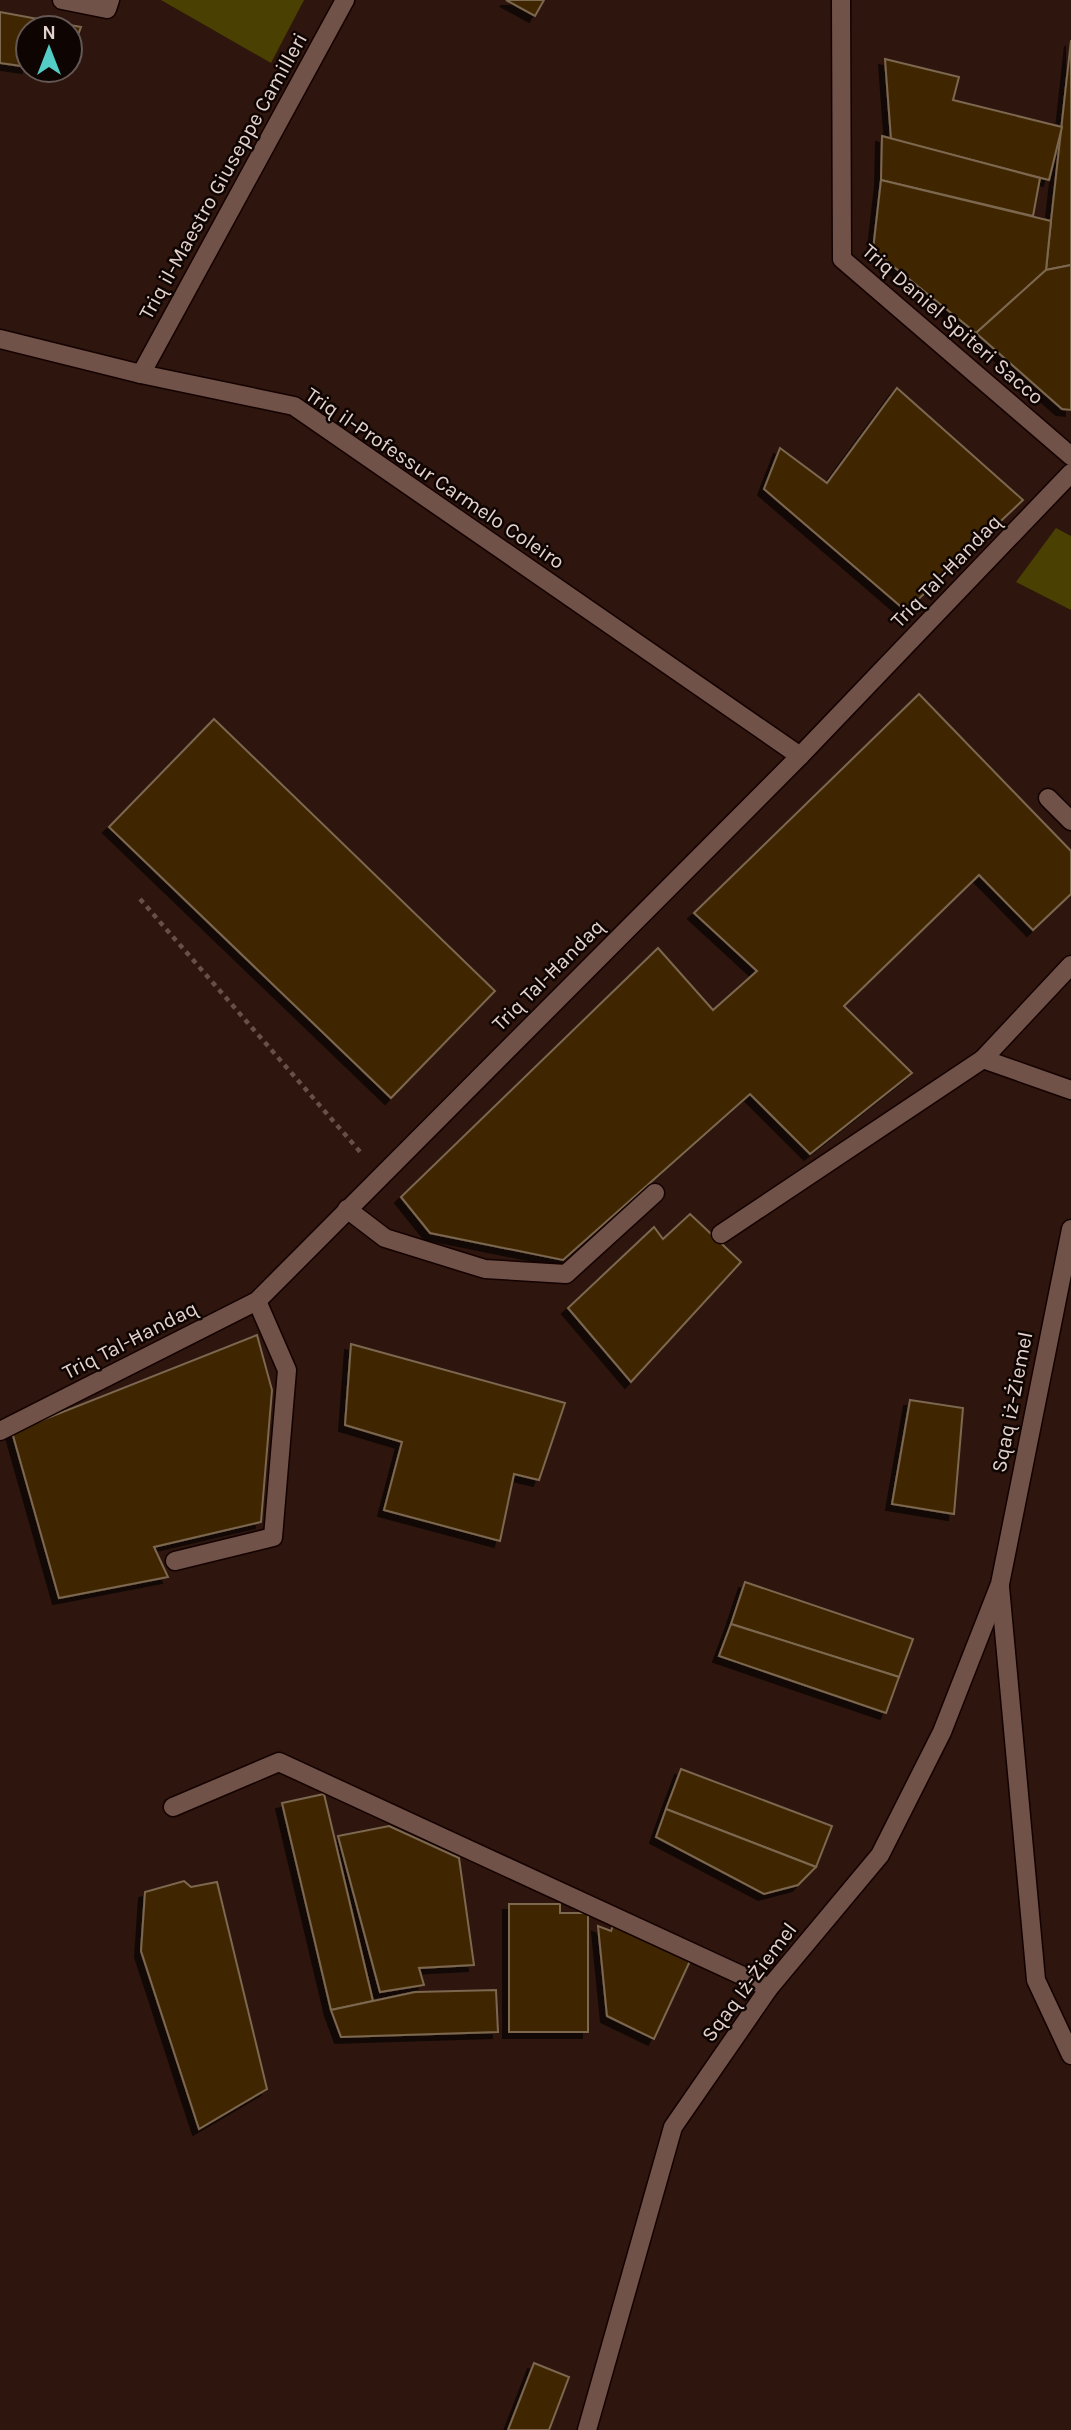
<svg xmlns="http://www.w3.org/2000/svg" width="1071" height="2430" viewBox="0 0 1071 2430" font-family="Karla,sans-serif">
	<defs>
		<filter id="shadow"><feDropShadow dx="-6" dy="6" stdDeviation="0" flood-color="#0009"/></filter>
	</defs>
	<rect width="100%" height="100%" fill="#2e150d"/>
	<g fill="#4a4002">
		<polygon points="161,0 304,0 271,63"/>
		<polygon points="1056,528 1071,536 1071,610 1016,582"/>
	</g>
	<g fill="#412704" stroke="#7c6750" stroke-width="2" filter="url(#shadow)">
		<polygon points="506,0 544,0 535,16"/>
		<polygon points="0,12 81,27 70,56 70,28 28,28 28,67 0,63"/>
		<polygon points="1071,40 1071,265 1046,270 1051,221"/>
		<polygon points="885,59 959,77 953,100 1062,127 1049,180 891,139"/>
		<polygon points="882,136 1040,178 1033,216 881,180"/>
		<polygon points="881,180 1051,221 1046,270 976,333 873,250"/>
		<polygon points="1071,265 1071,410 1062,409 976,333 1046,270"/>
		<polygon points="897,388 1023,500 906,611 764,489 780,448 827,483"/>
		<polygon points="919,694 1071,851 1071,894 1033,930 979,875 844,1006 912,1073 810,1154 750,1094 563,1260 430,1233 401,1197 658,948 713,1010 757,971 694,913"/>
		<polygon points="214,719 495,991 391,1098 109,827"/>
		<polygon points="690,1214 741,1262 631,1382 568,1308 654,1227 663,1239"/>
		<polygon points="257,1335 272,1390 261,1522 154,1547 168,1577 59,1598 12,1432"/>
		<polygon points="351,1344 565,1403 539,1480 514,1474 500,1541 384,1510 402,1442 345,1425"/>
		<polygon points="910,1400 963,1408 954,1514 892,1504"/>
		<polygon points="745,1582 913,1639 899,1677 731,1624"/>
		<polygon points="731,1624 899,1677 886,1713 719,1656"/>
		<polygon points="681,1769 832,1826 816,1867 666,1809"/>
		<polygon points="324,1794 373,2001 331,2010 282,1803"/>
		<polygon points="666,1809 816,1867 798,1885 764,1894 656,1837"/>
		<polygon points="389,1826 459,1858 474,1965 419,1968 424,1985 380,1992 338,1836"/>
		<polygon points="184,1881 191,1887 217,1882 267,2089 199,2129 141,1951 145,1892"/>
		<polygon points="509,1904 560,1904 560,1913 588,1913 588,2032 509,2032"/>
		<polygon points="614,1923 690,1961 654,2039 607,2016 598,1926 611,1931"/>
		<polygon points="496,1990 498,2032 341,2037 331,2010 415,1992"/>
		<polygon points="534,2363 569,2377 549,2430 508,2430"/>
	</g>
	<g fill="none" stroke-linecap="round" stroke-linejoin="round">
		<defs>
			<g id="minor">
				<polyline points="62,0 107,9 110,0"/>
				<polyline points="841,0 842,259 1071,456"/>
				<polyline points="0,339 141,374 294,406 800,756"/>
				<polyline points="141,374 345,0"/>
				<polyline points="1048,798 1071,821"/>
				<polyline points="983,1059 1071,965"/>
				<polyline points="347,1209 385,1238 485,1269 566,1274 655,1193"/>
				<polyline points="721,1234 983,1059 1071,1090"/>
				<polyline points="0,1431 257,1301 800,756 1071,473"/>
				<polyline points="175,1561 273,1537 287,1370 257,1301"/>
				<polyline points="1000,1587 1036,1980 1071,2055"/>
				<polyline points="173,1807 279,1762 769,1988"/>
				<polyline points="587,2430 673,2127 769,1988 880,1855 942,1732 1000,1584 1071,1229"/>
			</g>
		</defs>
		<use href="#minor" stroke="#140200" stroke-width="21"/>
		<polyline stroke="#675049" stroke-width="4.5" stroke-dasharray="5 5" stroke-linecap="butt" points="140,899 362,1154"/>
		<use href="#minor" stroke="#705249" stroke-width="18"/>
	</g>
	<g text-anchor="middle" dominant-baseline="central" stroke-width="5" stroke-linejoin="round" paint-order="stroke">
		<g font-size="21" fill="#e4d2cd" stroke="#0e0503">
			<text transform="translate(223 176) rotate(-61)">Triq il-Maestro Giuseppe Camilleri</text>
			<text transform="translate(953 324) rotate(41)">Triq Daniel Spiteri Sacco</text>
			<text transform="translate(435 478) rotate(34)">Triq il-Professur Carmelo Coleiro</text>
			<text transform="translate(946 571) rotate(-46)">Triq Tal-Ħandaq</text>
			<text transform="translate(548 975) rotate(-45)">Triq Tal-Ħandaq</text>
			<text transform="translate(130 1340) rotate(-27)">Triq Tal-Ħandaq</text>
			<text transform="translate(1012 1402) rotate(-79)">Sqaq iż-Żiemel</text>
			<text transform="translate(749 1982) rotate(-53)">Sqaq Iż-Żiemel</text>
		</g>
	</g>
	<g transform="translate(49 49)"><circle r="33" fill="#0e0503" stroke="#645754" stroke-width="2"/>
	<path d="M0-5L12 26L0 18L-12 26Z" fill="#54cdc7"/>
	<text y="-10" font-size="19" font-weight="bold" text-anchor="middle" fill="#e4d2cd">N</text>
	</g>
</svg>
